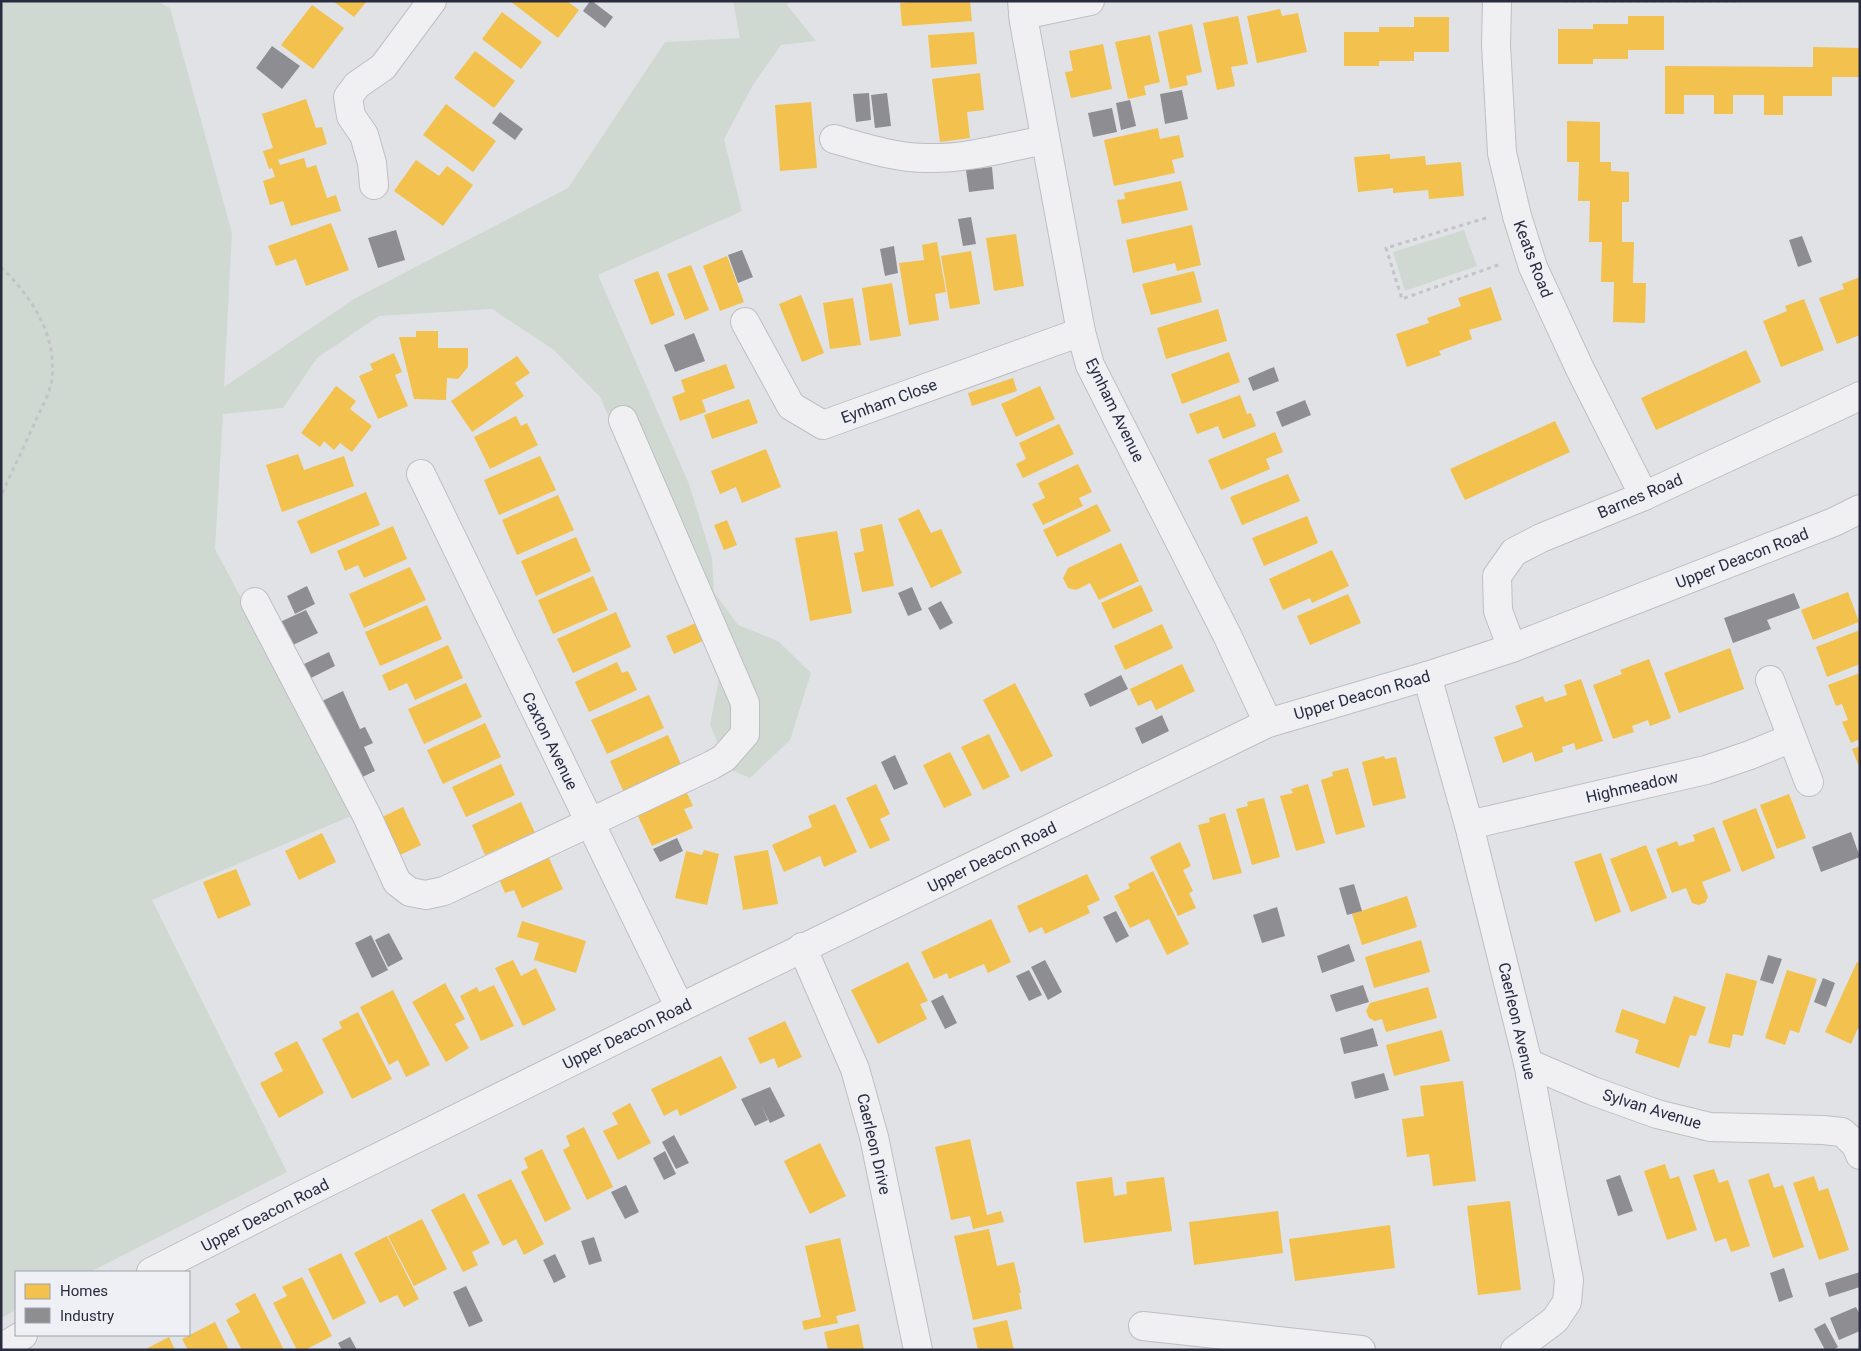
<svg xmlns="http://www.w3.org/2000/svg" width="1861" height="1351" viewBox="0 0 1861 1351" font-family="Roboto,sans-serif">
	<rect width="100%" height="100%" fill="#e1e2e6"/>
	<g fill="#cfd9d1">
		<polygon points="1,1 156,1 170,8 232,233 224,387 354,299 568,188 665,42 740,38 733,1 790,1 787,5 816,41 781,45 753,85 724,139 742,211 598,275 689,484 712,558 714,592 738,625 778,641 811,673 790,740 750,778 729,769 710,725 720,673 600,397 554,350 492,309 379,316 317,358 283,408 223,414 215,549 356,814 152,900 287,1172 90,1272 16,1272 16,1310 1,1318"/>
		<polygon points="1464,230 1477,266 1405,291 1393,252"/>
	</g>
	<g fill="#f2c14e">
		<polygon points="333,1 367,1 354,17"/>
		<polygon points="510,1 567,1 579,10 558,38"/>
		<polygon points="916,1 970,1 972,21 902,26 900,3"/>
		<polygon points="312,5 344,28 313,69 281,45"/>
		<polygon points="1280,9 1282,16 1298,13 1307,52 1257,63 1247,16"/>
		<polygon points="502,12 542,42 521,69 482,39"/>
		<polygon points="1238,16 1248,64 1231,67 1235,86 1217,90 1203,23"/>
		<polygon points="1628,16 1664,16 1664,50 1628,50 1628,59 1593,59 1593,64 1558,64 1558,29 1593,29 1593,24 1628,24"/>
		<polygon points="1414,17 1449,17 1449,52 1414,52 1414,61 1379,61 1379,66 1344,66 1344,32 1379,32 1379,27 1414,27"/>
		<polygon points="1192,24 1202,72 1186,76 1188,85 1170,89 1158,32"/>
		<polygon points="974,32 977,64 931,68 928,35"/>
		<polygon points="1150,35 1160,82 1144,86 1146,95 1128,99 1115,42"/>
		<polygon points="1103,44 1112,89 1071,98 1065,72 1073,71 1069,51"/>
		<polygon points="1813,47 1860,48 1860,77 1832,77 1832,96 1783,96 1783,115 1764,115 1764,95 1733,95 1733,114 1714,114 1714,95 1684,95 1684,114 1665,114 1665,66 1813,67"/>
		<polygon points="475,51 515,81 494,108 454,78"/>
		<polygon points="980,73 984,110 967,112 970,138 940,142 932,79"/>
		<polygon points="306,99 316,128 322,127 327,144 278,160 280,165 304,158 307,168 316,165 327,198 336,195 341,211 291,226 283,201 270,205 263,181 275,177 272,168 269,169 263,151 273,148 262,114"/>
		<polygon points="811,102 817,168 780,171 775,105"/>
		<polygon points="446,104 496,141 473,172 423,135"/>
		<polygon points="1567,121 1600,122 1600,162 1611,162 1611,171 1629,172 1629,202 1622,202 1622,242 1634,242 1633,283 1646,283 1645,323 1613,322 1614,282 1601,282 1602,242 1589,242 1590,201 1578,201 1579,162 1567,162"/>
		<polygon points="1158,128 1160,139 1179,135 1184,157 1172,160 1175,173 1114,186 1104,140"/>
		<polygon points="1390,154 1390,159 1425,156 1426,165 1461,162 1464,196 1429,199 1428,190 1393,193 1393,188 1358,192 1354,157"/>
		<polygon points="416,160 439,176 447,166 473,185 443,226 394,191"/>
		<polygon points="1181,181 1188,210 1122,224 1117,200 1125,199 1124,193"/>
		<polygon points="331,223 349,270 306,286 296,259 276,266 268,246"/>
		<polygon points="1192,225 1201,265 1177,271 1175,263 1133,273 1126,240"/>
		<polygon points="1016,234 1024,286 994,291 986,238"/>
		<polygon points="937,242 946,292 935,294 939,320 909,325 899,263 924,260 922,245"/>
		<polygon points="971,251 980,304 950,309 941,256"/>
		<polygon points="727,256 744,302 720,311 703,266"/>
		<polygon points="691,265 709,310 685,320 667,274"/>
		<polygon points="658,271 675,315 651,325 634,280"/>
		<polygon points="1194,271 1202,302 1151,315 1142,284"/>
		<polygon points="1860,277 1860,335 1837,344 1819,298 1844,289 1842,284"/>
		<polygon points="892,283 901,336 870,341 862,288"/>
		<polygon points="1491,287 1502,320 1469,330 1472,339 1439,351 1441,355 1407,367 1396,334 1429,323 1427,318 1461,306 1458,298"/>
		<polygon points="801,295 824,353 802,362 779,304"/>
		<polygon points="853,298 861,345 830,349 823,303"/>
		<polygon points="1804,299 1824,350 1781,367 1763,321 1787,311 1785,306"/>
		<polygon points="1218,309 1227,341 1166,359 1157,328"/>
		<polygon points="416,331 438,331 438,348 468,348 468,367 458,379 447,378 446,400 414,399 399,337 416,337"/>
		<polygon points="1746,350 1761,382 1656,430 1641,398"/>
		<polygon points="1229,352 1240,382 1182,404 1171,374"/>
		<polygon points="394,353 402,372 395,375 408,406 378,419 359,376 373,370 370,364"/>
		<polygon points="517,356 530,373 515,383 524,396 472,432 451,401"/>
		<polygon points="726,364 735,388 702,400 706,412 680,421 672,397 685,392 681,380"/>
		<polygon points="1013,378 1017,391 972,406 968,393"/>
		<polygon points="336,386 356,401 350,409 372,426 352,452 340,443 334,450 324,441 320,447 301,433"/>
		<polygon points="1040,386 1055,419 1016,437 1001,404"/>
		<polygon points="1240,395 1247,414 1251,413 1256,426 1223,439 1218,426 1197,434 1189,414"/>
		<polygon points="749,399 758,423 712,439 704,415"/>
		<polygon points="516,416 521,426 527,423 538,445 490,469 474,437"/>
		<polygon points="1555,421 1570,452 1465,500 1450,469"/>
		<polygon points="1059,424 1074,454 1023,478 1016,464 1026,459 1019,443"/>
		<polygon points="1275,432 1283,452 1266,459 1270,469 1221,490 1208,460"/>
		<polygon points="766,449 781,487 742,503 736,487 720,494 711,471"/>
		<polygon points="298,454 304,470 344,456 354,486 282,512 266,465"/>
		<polygon points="540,456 556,490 499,515 484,480"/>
		<polygon points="1078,464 1092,492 1079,498 1083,506 1043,525 1032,504 1045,498 1038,483"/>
		<polygon points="1288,474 1300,501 1242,525 1230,497"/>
		<polygon points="366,492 380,525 311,554 297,521"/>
		<polygon points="558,495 574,530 517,555 502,520"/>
		<polygon points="1097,504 1111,531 1057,557 1043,530"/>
		<polygon points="919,509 931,533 941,529 962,573 931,588 898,519"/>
		<polygon points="1307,516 1318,543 1264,566 1252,538"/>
		<polygon points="727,520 737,545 724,550 714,525"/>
		<polygon points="882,524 894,586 862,592 854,553 864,551 860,529"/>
		<polygon points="393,526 407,559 364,578 358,565 345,571 337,551"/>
		<polygon points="837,531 852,613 810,621 795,538"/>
		<polygon points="576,537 591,571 536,596 521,561"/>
		<polygon points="1121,543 1139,581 1099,600 1090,583 1076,590 1068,588 1063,578 1068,568"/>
		<polygon points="1332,550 1349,586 1312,603 1310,598 1283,610 1269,579"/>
		<polygon points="410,567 426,600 364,628 349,594"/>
		<polygon points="593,576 608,610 553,634 538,600"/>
		<polygon points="1141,585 1153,611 1113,629 1101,603"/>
		<polygon points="1848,592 1859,622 1813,640 1801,610"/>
		<polygon points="1348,594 1361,623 1310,645 1297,616"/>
		<polygon points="427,605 442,639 380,666 365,632"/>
		<polygon points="616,612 631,647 573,673 557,639"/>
		<polygon points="696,623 703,641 674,654 666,636"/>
		<polygon points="1162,624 1173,648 1125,670 1114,646"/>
		<polygon points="1860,630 1860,664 1827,677 1816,647"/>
		<polygon points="448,645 463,678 415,700 407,683 389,691 382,675"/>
		<polygon points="1730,648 1744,689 1679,713 1664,673"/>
		<polygon points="1649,659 1671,718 1650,726 1648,720 1632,726 1634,732 1613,739 1593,685 1622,674 1620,670"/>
		<polygon points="617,662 622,673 628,671 637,690 589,712 575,682"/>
		<polygon points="1182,664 1195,691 1156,710 1151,700 1138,706 1130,689"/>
		<polygon points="1860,673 1860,739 1851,743 1842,722 1848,720 1842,704 1836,706 1828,685"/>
		<polygon points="1581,679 1603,741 1576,750 1574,743 1562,747 1563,752 1535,762 1532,752 1503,763 1494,737 1523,727 1515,706 1543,696 1545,702 1567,695 1564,685"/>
		<polygon points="466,683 482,717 424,744 408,709"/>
		<polygon points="1015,683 1053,756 1021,772 983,700"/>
		<polygon points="649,695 664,728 607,754 591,720"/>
		<polygon points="485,723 501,757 443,784 427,750"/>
		<polygon points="989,734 1010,777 983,790 961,747"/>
		<polygon points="668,735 683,769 625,795 610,761"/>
		<polygon points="1860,746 1860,769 1852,749"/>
		<polygon points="950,752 972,795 944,808 923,765"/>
		<polygon points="1384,756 1385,759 1396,757 1406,798 1373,806 1362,762"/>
		<polygon points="501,764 515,795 466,817 452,787"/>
		<polygon points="1348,768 1365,827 1336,835 1321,780 1333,776 1332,772"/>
		<polygon points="876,784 890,814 880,819 890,840 870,849 846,798"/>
		<polygon points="1308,784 1325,843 1296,851 1280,796 1293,793 1291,789"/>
		<polygon points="686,791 693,806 684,809 693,828 652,846 637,814"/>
		<polygon points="1789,794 1806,838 1777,849 1760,805"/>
		<polygon points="1264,798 1280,857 1252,865 1236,809 1248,806 1247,802"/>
		<polygon points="521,802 535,833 485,855 472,825"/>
		<polygon points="835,804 857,852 824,867 820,856 784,872 772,845 812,827 808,816"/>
		<polygon points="403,807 421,845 398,856 380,818"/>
		<polygon points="1756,808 1775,858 1742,872 1722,821"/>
		<polygon points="1225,813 1242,873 1213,880 1198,825 1210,822 1209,818"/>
		<polygon points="1714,827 1731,871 1702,882 1708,897 1705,903 1698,905 1692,903 1686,888 1672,893 1656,849 1677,841 1679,846 1695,841 1693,835"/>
		<polygon points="322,833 336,862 299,880 285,851"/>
		<polygon points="1180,842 1191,866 1183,870 1193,891 1189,893 1196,908 1178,916 1150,857"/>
		<polygon points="1646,845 1667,898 1631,912 1610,859"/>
		<polygon points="704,850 719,854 707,905 675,898 686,851 702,855"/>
		<polygon points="768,850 778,904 743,910 734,856"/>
		<polygon points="1601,853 1621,912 1595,922 1574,862"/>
		<polygon points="548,856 563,889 522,908 514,890 505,893 499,879"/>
		<polygon points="236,869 251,905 218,919 203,882"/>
		<polygon points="1153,871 1189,944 1167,955 1149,919 1130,928 1114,896 1130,888 1128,884"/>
		<polygon points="1087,874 1100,900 1087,906 1090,913 1045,934 1042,927 1029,933 1017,906"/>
		<polygon points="1407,896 1417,927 1362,945 1352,914"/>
		<polygon points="991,919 1011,962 988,973 984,964 949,979 947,973 934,979 921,952"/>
		<polygon points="522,921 586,941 576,973 534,960 539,943 517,937"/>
		<polygon points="1421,940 1430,972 1374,988 1365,957"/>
		<polygon points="513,960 521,976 536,968 556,1010 523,1026 495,968"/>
		<polygon points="908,962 928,1001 920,1004 927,1019 878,1044 851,990"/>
		<polygon points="1857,962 1860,963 1860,1029 1858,1028 1851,1044 1825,1032"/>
		<polygon points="1787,970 1817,979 1799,1033 1790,1030 1785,1045 1765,1038"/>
		<polygon points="1726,973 1757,981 1743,1036 1733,1034 1730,1048 1708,1043"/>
		<polygon points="445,983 465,1019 455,1024 469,1048 446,1062 412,1002"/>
		<polygon points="494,985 514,1026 481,1041 460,996 477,987 479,992"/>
		<polygon points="1428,987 1437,1018 1386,1032 1382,1019 1375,1021 1369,1018 1366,1011 1370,1003"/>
		<polygon points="393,990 430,1065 406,1077 398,1060 389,1065 360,1007"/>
		<polygon points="1674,996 1706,1007 1696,1036 1690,1035 1679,1068 1635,1053 1639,1040 1615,1032 1622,1009 1665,1024"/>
		<polygon points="358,1012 392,1079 352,1099 322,1039 342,1028 339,1022"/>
		<polygon points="785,1021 802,1057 778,1068 774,1058 760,1064 748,1038"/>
		<polygon points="1442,1030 1450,1061 1394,1076 1386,1045"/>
		<polygon points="297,1041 324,1093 279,1118 260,1083 283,1071 274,1053"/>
		<polygon points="721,1056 737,1088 680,1116 677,1109 664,1116 651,1089"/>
		<polygon points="1463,1081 1476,1181 1433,1186 1429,1154 1407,1157 1402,1119 1424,1116 1420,1086"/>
		<polygon points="630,1103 651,1143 618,1160 603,1131 618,1124 612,1113"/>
		<polygon points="584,1127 613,1187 587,1200 563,1150 570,1146 566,1136"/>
		<polygon points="970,1139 987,1215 1001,1211 1004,1222 973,1229 970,1216 951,1220 935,1147"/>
		<polygon points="820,1143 846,1196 810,1214 784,1161"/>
		<polygon points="542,1149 571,1209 545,1222 521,1172 528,1168 524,1158"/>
		<polygon points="1665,1164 1670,1179 1679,1176 1697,1230 1667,1240 1644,1171"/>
		<polygon points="1714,1169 1719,1183 1728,1180 1750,1246 1731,1252 1726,1238 1715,1242 1693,1175"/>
		<polygon points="1769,1173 1774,1188 1783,1185 1804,1247 1773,1258 1748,1180"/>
		<polygon points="1814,1176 1819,1191 1828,1188 1849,1250 1819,1260 1793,1183"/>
		<polygon points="1112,1177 1114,1196 1127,1194 1126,1182 1164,1177 1172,1231 1084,1243 1076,1182"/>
		<polygon points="511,1179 544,1244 524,1255 516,1239 503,1246 477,1195"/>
		<polygon points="464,1193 490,1243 472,1252 478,1265 463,1272 431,1210"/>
		<polygon points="1510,1201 1521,1290 1478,1295 1467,1206"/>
		<polygon points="1278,1211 1283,1253 1194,1265 1189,1222"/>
		<polygon points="422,1219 447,1269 414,1286 388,1236"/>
		<polygon points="1390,1225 1395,1268 1295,1281 1289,1239"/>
		<polygon points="989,1229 997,1266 1014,1262 1021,1293 1019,1293 1022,1309 973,1320 954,1236"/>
		<polygon points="387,1236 419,1299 404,1307 397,1295 380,1303 354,1253"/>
		<polygon points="840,1238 856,1311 836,1316 838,1323 804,1330 802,1321 821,1317 805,1246"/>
		<polygon points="341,1253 366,1303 333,1320 308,1269"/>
		<polygon points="302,1277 332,1336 305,1350 297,1350 273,1303 287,1296 282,1287"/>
		<polygon points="255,1293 284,1350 242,1350 226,1320 240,1312 235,1304"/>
		<polygon points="1007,1320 1014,1350 978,1350 973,1328"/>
		<polygon points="215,1322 229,1350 188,1350 182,1339"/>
		<polygon points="859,1324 864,1350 828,1350 824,1332"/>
		<polygon points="169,1337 175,1350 144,1350"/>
	</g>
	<g fill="#8d8d92">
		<polygon points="590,1 592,1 613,17 605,28 583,11"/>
		<polygon points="272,46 300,66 282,89 256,68"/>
		<polygon points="1182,90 1188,119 1165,124 1160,94"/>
		<polygon points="869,93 871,120 856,122 853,94"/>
		<polygon points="887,93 891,126 875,128 871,95"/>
		<polygon points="1130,100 1136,126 1121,130 1116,103"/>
		<polygon points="1112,108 1117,132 1093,137 1088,113"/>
		<polygon points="500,112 523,129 515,140 492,123"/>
		<polygon points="992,167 994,189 969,192 966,170"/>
		<polygon points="971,217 976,244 963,246 958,219"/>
		<polygon points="396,230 405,260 378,268 368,238"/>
		<polygon points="1802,236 1812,262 1798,267 1789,240"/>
		<polygon points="894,246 898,273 885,276 880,249"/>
		<polygon points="742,250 753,277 738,283 728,255"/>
		<polygon points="694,333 705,361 675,372 664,345"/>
		<polygon points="1274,367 1279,381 1253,391 1248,378"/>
		<polygon points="1305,400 1311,415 1282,427 1276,412"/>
		<polygon points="307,586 315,604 295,614 287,596"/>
		<polygon points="912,587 922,610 908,616 898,593"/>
		<polygon points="1794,593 1800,608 1767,620 1771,629 1733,643 1724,618"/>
		<polygon points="941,601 953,623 940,630 928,608"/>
		<polygon points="306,610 318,633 291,646 280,622"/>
		<polygon points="329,652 335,666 309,679 302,665"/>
		<polygon points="1121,675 1128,689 1090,707 1084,694"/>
		<polygon points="343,691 360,729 365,727 373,743 364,747 375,771 356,780 320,702"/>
		<polygon points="1162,715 1169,731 1142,744 1135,728"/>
		<polygon points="895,755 908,784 894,790 881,762"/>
		<polygon points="1851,832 1860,857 1821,872 1812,847"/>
		<polygon points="677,838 683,851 660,862 653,849"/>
		<polygon points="1354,884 1362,911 1347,915 1339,888"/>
		<polygon points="1277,907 1285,936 1262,943 1253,915"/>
		<polygon points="1116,911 1129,936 1116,943 1103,917"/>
		<polygon points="389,933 403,959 388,967 375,940"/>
		<polygon points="371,935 388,970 372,978 355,943"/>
		<polygon points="1349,944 1355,961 1322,973 1317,956"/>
		<polygon points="1768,955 1782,959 1773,984 1760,980"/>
		<polygon points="1045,960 1062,992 1048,1000 1031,967"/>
		<polygon points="1029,970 1042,995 1029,1001 1016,976"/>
		<polygon points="1823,978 1835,983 1826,1007 1814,1002"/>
		<polygon points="1363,985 1369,1002 1336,1012 1330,995"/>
		<polygon points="943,995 957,1023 945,1029 931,1001"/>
		<polygon points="1373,1028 1378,1046 1344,1054 1340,1038"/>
		<polygon points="1384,1073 1389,1090 1355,1099 1351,1082"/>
		<polygon points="770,1087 785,1116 770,1123 761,1105 768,1120 755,1126 741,1099"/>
		<polygon points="674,1135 689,1163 676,1169 662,1142"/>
		<polygon points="665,1151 676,1174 664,1180 653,1158"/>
		<polygon points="1620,1175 1633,1211 1618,1216 1606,1180"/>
		<polygon points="626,1185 639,1212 625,1219 611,1192"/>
		<polygon points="594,1237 602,1261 589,1265 581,1241"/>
		<polygon points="555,1254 566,1277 554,1283 543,1260"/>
		<polygon points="1784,1268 1793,1297 1779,1302 1770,1273"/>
		<polygon points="1860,1272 1860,1287 1829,1297 1825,1283"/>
		<polygon points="466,1286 483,1321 469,1327 453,1292"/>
		<polygon points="1856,1307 1860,1315 1860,1331 1839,1340 1830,1318"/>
		<polygon points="1825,1323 1838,1347 1833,1350 1825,1350 1814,1329"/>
		<polygon points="350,1337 357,1350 342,1350 338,1343"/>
	</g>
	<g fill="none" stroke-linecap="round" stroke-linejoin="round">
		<defs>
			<g id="minor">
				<polyline points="1022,1 1024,22 1081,332 1090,365 1227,635 1268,723"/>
				<polyline points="1497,1 1496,45 1502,153 1517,216 1533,267 1580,369 1644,496"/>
				<polyline points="1023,15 1090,1"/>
				<path d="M834,139C865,148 896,158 928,158C967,159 1007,147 1045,140"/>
				<polyline points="374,185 372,163 364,135 351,116 348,97 357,85 383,67 432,1"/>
				<polyline points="745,322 791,406 823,425 1081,332"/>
				<polyline points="421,474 680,1008"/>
				<polyline points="255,602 367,816 397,882 410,892 426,895 444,891 712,765 724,758 745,734 745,703 623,420"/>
				<polyline points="1512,648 1498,611 1497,576 1514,552 1541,538 1644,496 1860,396"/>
				<polyline points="1427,676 1469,825 1528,1063 1569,1280 1567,1302 1555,1320 1515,1350"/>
				<polyline points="1770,680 1809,782"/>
				<polyline points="1469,825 1706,770 1750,755 1792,738"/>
				<polyline points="802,947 855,1069 874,1137 918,1350"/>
				<polyline points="1528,1063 1593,1091 1657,1114 1710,1127 1823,1130 1842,1132 1856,1145 1860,1155"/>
				<polyline points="151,1272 306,1193 702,997 1268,723 1427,676 1512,648 1834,522 1860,509"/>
				<polyline points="1143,1326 1361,1350"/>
				<polyline points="1,1348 23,1335"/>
			</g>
		</defs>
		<use href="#minor" stroke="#bebfc3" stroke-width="30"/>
		<g stroke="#c3c3c9" stroke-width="3" stroke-dasharray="4 4" stroke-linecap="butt">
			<polyline points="1564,1 1742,1"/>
			<polyline points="1486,218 1386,248 1402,299 1501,264"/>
			<path d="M1,267C31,296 57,335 52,379C50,393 41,409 35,422C24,447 12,471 1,496"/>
		</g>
		<use href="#minor" stroke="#f0f0f3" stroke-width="28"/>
	</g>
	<g text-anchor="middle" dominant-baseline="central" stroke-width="5" stroke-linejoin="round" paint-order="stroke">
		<g font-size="16" fill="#292c3e" stroke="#eef0f5">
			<text transform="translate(1533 259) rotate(69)">Keats Road</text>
			<text transform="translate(889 401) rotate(-20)">Eynham Close</text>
			<text transform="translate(1115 410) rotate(64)">Eynham Avenue</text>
			<text transform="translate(1640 496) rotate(-23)">Barnes Road</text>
			<text transform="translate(1742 558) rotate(-21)">Upper Deacon Road</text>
			<text transform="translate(1362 695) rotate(-16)">Upper Deacon Road</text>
			<text transform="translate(550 741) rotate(64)">Caxton Avenue</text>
			<text transform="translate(1632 787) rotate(-13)">Highmeadow</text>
			<text transform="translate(992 857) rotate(-26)">Upper Deacon Road</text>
			<text transform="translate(1517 1021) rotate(77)">Caerleon Avenue</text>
			<text transform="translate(627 1034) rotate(-26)">Upper Deacon Road</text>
			<text transform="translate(1652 1109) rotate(17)">Sylvan Avenue</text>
			<text transform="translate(874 1144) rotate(77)">Caerleon Drive</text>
			<text transform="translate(265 1215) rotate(-27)">Upper Deacon Road</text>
		</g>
	</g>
	<rect width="1861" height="1351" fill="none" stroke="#292c3e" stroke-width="5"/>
	<rect x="15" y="1271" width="175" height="65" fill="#eef0f5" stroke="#9fa2ac"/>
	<rect x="25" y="1284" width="25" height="15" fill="#f2c14e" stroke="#9fa2ac"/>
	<text x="60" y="1296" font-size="15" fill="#292c3e">Homes</text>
	<rect x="25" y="1308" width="25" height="15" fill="#8d8d92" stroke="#9fa2ac"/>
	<text x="60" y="1321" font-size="15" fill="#292c3e">Industry</text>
</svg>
